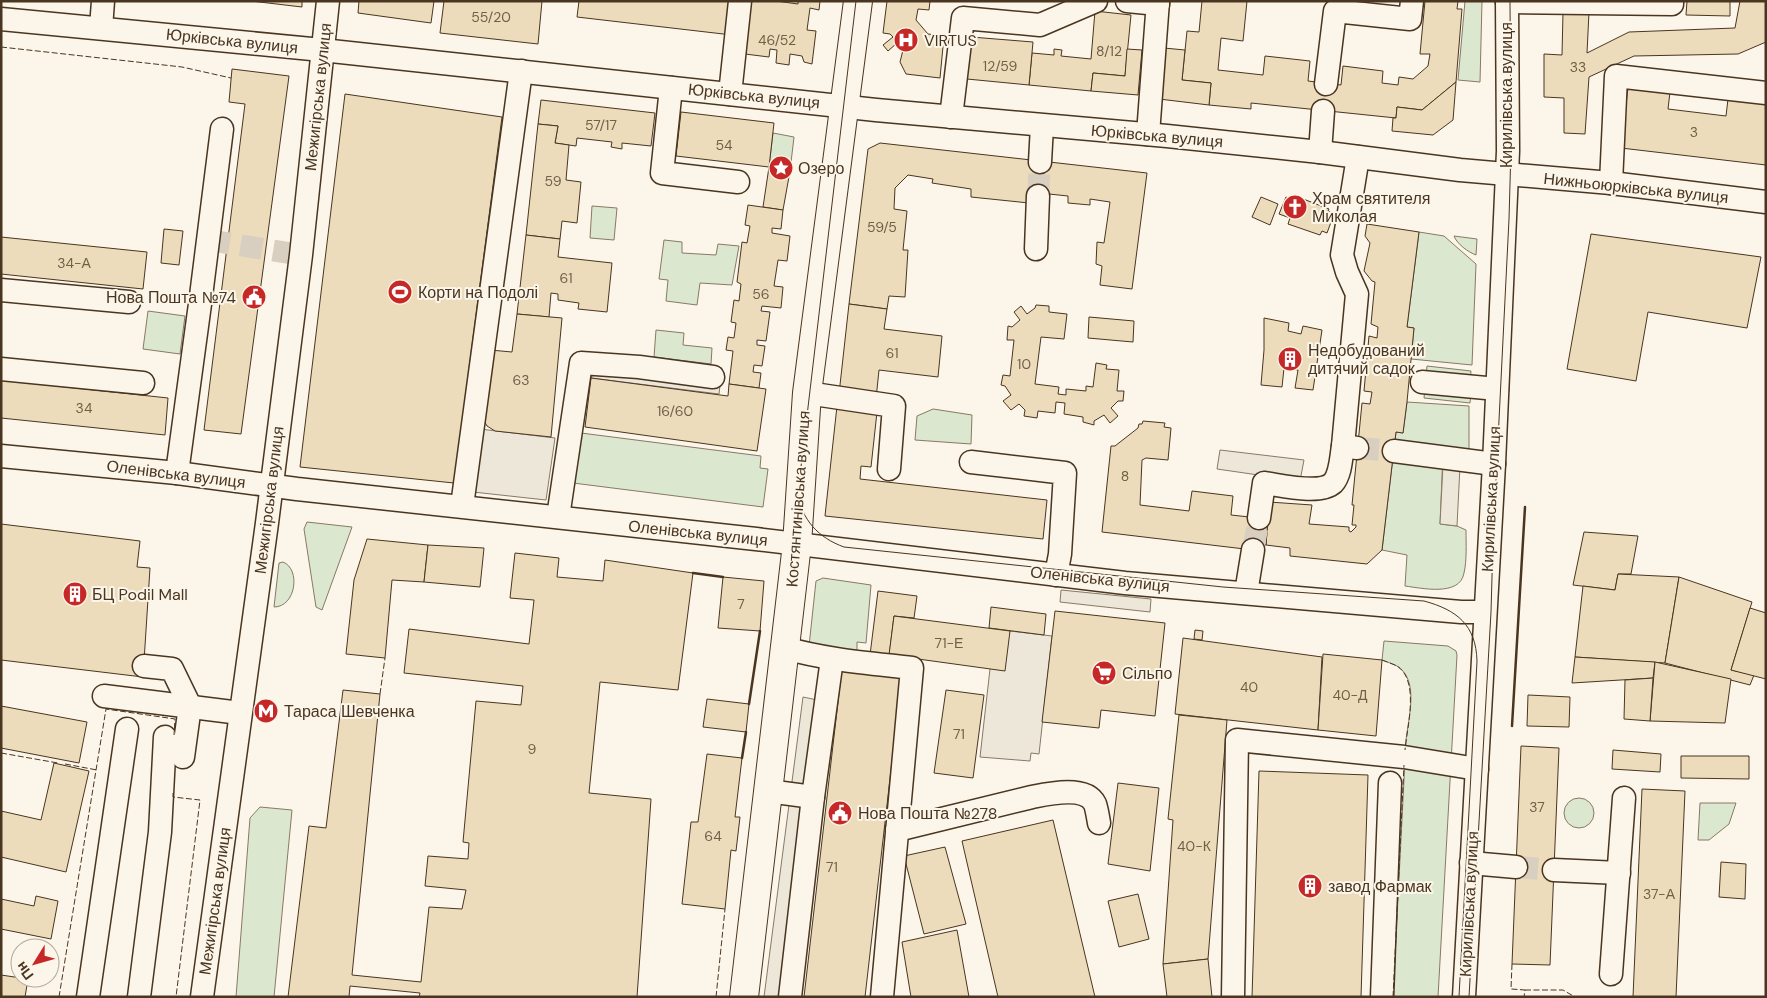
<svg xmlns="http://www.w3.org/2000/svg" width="1767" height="998" viewBox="0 0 1767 998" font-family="'DM Sans',sans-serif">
	<rect width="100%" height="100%" fill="#fbf6e9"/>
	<g fill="#dce7d0" stroke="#887966">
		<polygon points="1465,1 1482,1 1480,82 1458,80"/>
		<polygon points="773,133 794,137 790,171 769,167"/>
		<polygon points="592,206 617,208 614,240 590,238"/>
		<polygon points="1419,232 1444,236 1476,264 1472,365 1411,359 1414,328 1407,327"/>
		<path d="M1454,236L1477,239L1476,255C1468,252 1457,244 1454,236Z"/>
		<polygon points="664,240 682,242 682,253 716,255 718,244 739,246 732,285 700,283 697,305 666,301 668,280 659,279"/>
		<polygon points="148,311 185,316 180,354 143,349"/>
		<polygon points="656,330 684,333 683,345 712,348 711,364 654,357"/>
		<polygon points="1427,366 1471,371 1470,382 1426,377"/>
		<polygon points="1425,388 1471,393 1470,403 1424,398"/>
		<path d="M1407,402L1469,406V454L1443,453L1440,524L1457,526L1466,530C1466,544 1467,560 1464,573C1460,597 1421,588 1405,586L1407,555L1382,550L1396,432L1403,433Z"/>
		<polygon points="933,409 972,415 971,444 915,440 917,416"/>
		<polygon points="581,433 761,456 760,468 768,469 763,507 573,483"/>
		<polygon points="307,522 352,527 322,610 316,607 304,529"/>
		<path d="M283,562C301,569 296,607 274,607L279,563Z"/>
		<polygon points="823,578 871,585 866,643 857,642 857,652 809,646 816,581"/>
		<path d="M1384,641L1448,646L1456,651L1457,655L1438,997H1393L1406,740C1408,719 1420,680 1397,666C1393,664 1387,662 1382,660Z"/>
		<circle cx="1579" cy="813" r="15"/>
		<polygon points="1700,803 1736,803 1729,824 1709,840 1698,840"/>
		<polygon points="260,807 292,810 274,997 236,997 250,818"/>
	</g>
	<g fill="#ede7d9" stroke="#887966">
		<polygon points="593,353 722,368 719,394 591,378"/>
		<polygon points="480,429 555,438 546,500 473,492"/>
		<polygon points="1220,450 1304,460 1300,481 1217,469"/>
		<polygon points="1443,465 1460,466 1457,526 1440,524"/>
		<polygon points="1061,590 1151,599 1150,612 1060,602"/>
		<polygon points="1010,631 1052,636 1039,754 1031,753 1030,761 980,757 990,669"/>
		<polygon points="803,697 822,701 785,997 764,997"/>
	</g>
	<g fill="#ecdcbc" stroke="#4a3520">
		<polygon points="251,1 302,1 302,7"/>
		<polygon points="359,1 434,1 431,23 358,13"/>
		<polygon points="444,1 542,1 538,44 440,33"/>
		<polygon points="579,1 736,1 732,35 577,17"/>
		<polygon points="744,1 776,1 798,4 798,1 820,1 819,10 810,8 807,30 816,31 812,64 804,62 802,56 790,54 789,65 776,63 777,50 770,49 769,57 737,53"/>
		<polygon points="887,1 930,1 929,10 918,9 916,20 928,34 944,36 940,78 906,74 900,62 903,50 897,43 888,51 883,45 893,37 890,34 883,33"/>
		<polygon points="1202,1 1247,1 1243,41 1221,38 1218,70 1263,75 1265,56 1310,61 1308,81 1341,85 1343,66 1383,71 1382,83 1398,85 1399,77 1413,79 1428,66 1430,54 1420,54 1425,1 1458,1 1457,9 1462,9 1456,82 1422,110 1397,107 1396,118 1251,103 1251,109 1209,105 1211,83 1182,80 1187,31 1199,32"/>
		<polygon points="1687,1 1730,1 1730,16 1686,15"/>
		<polygon points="1740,1 1766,1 1766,42 1738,54 1634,56 1589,77 1585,134 1564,133 1564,98 1544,97 1544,54 1562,55 1563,12 1589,12 1587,53 1629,32 1735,28"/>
		<polygon points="1095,11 1131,15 1125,76 1093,73 1091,91 1029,85 1032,53 1054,55 1054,49 1062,50 1061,56 1091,59"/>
		<polygon points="971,37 1033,42 1029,85 967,79"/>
		<polygon points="1164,48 1185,50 1182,80 1211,83 1209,105 1159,99"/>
		<polygon points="1127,49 1142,50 1138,95 1091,91 1093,73 1125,76"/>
		<polygon points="232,69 289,76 241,434 204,430 245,104 229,102"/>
		<polygon points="1456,82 1453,120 1433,135 1392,131 1393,118 1396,118 1397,107 1422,110"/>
		<polygon points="1628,87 1670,92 1668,109 1726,116 1728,99 1766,103 1766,165 1621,148"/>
		<polygon points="345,94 502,117 454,483 300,467"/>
		<polygon points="541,100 655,113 651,146 622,143 622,149 611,147 612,142 577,138 576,146 555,143 558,126 538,124"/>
		<polygon points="681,112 774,123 769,167 676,156"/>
		<polygon points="538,124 558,126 555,143 569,145 566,180 581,182 577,223 562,221 560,239 526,235"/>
		<polygon points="880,143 1147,173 1132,289 1100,285 1102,266 1096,264 1097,242 1104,243 1110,202 1090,199 1090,205 1068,203 1068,196 1049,194 1048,197 1029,203 971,197 971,189 932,183 933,179 908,175 895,188 894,209 907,211 903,250 908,250 905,297 889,296 887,309 849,304 868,149"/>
		<polygon points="769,167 790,171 783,210 763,207"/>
		<polygon points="1261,197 1278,204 1270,225 1252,217"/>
		<polygon points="1286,197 1296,201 1298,197 1329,209 1328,211 1334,214 1327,233 1322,231 1320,235 1288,224 1290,218 1279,214"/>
		<polygon points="748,205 783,210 781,229 772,228 772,233 790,236 787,261 778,260 774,286 783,287 781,308 762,306 761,311 770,312 766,341 757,340 757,345 765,346 762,366 754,365 753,372 761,373 759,388 729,384 733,351 726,350 728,337 734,338 736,323 731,322 734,300 739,301 741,284 737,282 742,242 747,243 750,226 745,225"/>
		<polygon points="1367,224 1419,232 1407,327 1414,328 1407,402 1403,433 1396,432 1382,550 1367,564 1290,556 1290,548 1266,545 1269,502 1312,505 1309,524 1349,527 1349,531 1351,532 1356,527 1356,525 1352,525 1354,505 1352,505 1362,403 1370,404 1372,392 1364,391 1369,336 1377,338 1378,327 1371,324 1375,282 1372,281 1364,271 1370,243 1365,236"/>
		<polygon points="164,229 183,231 179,265 161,263"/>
		<polygon points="1591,234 1761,257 1747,328 1648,312 1636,381 1567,369"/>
		<polygon points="526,235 560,239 558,257 612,263 607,312 578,309 579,303 558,300 558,294 551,293 549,317 517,314"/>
		<polygon points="1,237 147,252 143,289 1,274"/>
		<polygon points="849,304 887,309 884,329 942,336 938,377 879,370 876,399 839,394"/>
		<polygon points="1036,305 1049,306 1049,312 1067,314 1064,339 1041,337 1035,384 1059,387 1058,394 1066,395 1066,389 1086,391 1086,386 1093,387 1096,363 1107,365 1106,369 1119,370 1117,391 1124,391 1123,401 1118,401 1111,408 1118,416 1110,423 1104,415 1094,421 1094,425 1083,422 1083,417 1064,414 1065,403 1056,402 1055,413 1038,411 1037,418 1024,416 1025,410 1019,404 1011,410 1003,401 1011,395 1005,386 1001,385 1003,375 1010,376 1014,340 1007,340 1008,326 1012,327 1020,320 1014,312 1021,306 1027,314 1035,308"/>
		<polygon points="517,314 562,318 551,437 495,431 487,426 482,417 490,350 512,352"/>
		<polygon points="1089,317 1134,321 1133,342 1088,338"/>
		<polygon points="1264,318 1289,323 1288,331 1301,334 1303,326 1322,330 1313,390 1295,388 1298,370 1284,368 1282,387 1261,385 1264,350"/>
		<polygon points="591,378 728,396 729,384 766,389 757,451 585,427"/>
		<polygon points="1,380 168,398 165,435 1,418"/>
		<polygon points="837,406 877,412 871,467 861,466 860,479 1047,500 1043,539 825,516"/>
		<polygon points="1143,421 1165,423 1164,427 1171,428 1168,460 1146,458 1142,460 1140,505 1189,511 1192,491 1233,496 1231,515 1268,519 1266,545 1261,545 1253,550 1102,532 1111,446 1115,446 1138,428 1139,424 1142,424"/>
		<polygon points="1,524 140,541 137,567 150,568 143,677 1,660"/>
		<polygon points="1584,532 1638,536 1631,574 1618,574 1615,590 1573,585"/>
		<polygon points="367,539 428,545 424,582 392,580 385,658 346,654 354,580"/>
		<polygon points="428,545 484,548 480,587 424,582"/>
		<polygon points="515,553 559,558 557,577 603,581 605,560 693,573 678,690 600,682 589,793 651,799 637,997 419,997 420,993 350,986 349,997 288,997 309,826 326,828 343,690 380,694 352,975 421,982 429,907 462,909 466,890 425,886 428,856 468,859 469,843 463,842 476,701 521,705 523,686 404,673 409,629 529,644 534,600 510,598"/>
		<polygon points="1618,574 1679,577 1665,663 1575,657 1583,586 1615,590"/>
		<polygon points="723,577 764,581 760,631 718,628"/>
		<polygon points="1679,577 1752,602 1731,670 1754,675 1750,685 1665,663"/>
		<polygon points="878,591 917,596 914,618 894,616 889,657 870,655"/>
		<polygon points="991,607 1046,614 1044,635 989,628"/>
		<polygon points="1750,608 1766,613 1766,679 1731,670"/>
		<polygon points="1055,611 1165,623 1155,716 1101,710 1099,728 1042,722"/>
		<polygon points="894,616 1010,631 1005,671 889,655"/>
		<polygon points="1195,630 1203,631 1202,640 1194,639"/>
		<polygon points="1183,638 1322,657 1318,730 1175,714"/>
		<polygon points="1323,654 1382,660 1376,736 1318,730"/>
		<polygon points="1575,657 1655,662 1653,678 1572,683"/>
		<polygon points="1655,662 1731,679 1725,723 1650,721"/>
		<polygon points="842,667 902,674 865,997 804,997"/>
		<polygon points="1653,678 1650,721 1624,719 1625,680"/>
		<polygon points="946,690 984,695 973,778 934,773"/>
		<polygon points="1528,695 1570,697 1569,727 1527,726"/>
		<polygon points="707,699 749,704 746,732 703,727"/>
		<polygon points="1,706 87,722 79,763 1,748"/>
		<polygon points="1179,715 1227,720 1208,959 1163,964 1173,820 1168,819"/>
		<polygon points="1521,746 1559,748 1550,965 1512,964"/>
		<polygon points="1613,750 1661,754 1660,772 1612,769"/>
		<polygon points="707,754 742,758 735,817 740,817 736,851 731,850 725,909 682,904 691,822 698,822"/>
		<polygon points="1681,756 1749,756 1749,779 1681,778"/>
		<polygon points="54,763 89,771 66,872 1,857 1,811 41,820"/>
		<polygon points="1259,771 1368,775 1361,997 1252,997"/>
		<polygon points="1118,783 1159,788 1150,871 1108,864"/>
		<polygon points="1642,789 1685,791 1676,997 1633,997"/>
		<polygon points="1053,820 1095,997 998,997 962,841"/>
		<polygon points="945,847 966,924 924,934 904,856"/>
		<polygon points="1721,862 1746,864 1745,899 1719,897"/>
		<polygon points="1138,894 1149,939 1119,947 1108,901"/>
		<polygon points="36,896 58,901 51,939 1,929 1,899 34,906"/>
		<polygon points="957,930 969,997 911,997 902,942"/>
		<polygon points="1208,959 1212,997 1167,997 1163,964"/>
		<polygon points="1,975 28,979 25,997 1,997"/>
	</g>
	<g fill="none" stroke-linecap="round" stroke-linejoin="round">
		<g stroke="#d8cfc1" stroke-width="22" stroke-dasharray="22 11" stroke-linecap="butt">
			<polyline points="1038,196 1040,162"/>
			<polyline points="208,240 301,255"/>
			<polyline points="1357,448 1394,451"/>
			<polyline points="1253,550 1259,518"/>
			<polyline points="1516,867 1554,870"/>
		</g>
		<defs>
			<g id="minor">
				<polyline points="1127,1 1158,4"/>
				<polyline points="1507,2 1672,4 1672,1"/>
				<polyline points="1,19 322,50 876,110 1167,136 1320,152 1460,170 1611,183 1766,202"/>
				<polyline points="101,28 103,1"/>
				<polyline points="1326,84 1335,11 1410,19 1412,1"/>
				<polyline points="671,88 662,173 738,182"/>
				<polyline points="730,94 740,1"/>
				<polyline points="951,117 963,18 1040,25 1096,1"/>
				<polyline points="1148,134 1158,1"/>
				<polyline points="1320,152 1323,111"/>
				<polyline points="1040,162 1042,126"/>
				<polyline points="1611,183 1616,76 1766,93"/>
				<polyline points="1036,249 1038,196"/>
				<polyline points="1,290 129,302"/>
				<polyline points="1,369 143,383"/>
				<polyline points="1422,382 1497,389"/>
				<polyline points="807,393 894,406 889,469"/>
				<polyline points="1357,448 1343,446 1357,294 1347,272 1342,255 1358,157"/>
				<polyline points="1394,451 1494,464"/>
				<polyline points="1,456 177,473 297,489 756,539 1125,583 1461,612 1485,612"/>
				<polyline points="971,462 1065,473 1060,554 1056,575"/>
				<polyline points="177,473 200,304 222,129"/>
				<polyline points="462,506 521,71"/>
				<polyline points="558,517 581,363 639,367 713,377"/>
				<path d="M1259,518L1264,483C1280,485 1320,495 1333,483C1341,474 1341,457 1343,446"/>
				<polyline points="1246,593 1253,550"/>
				<path d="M785,648C827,660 869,663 912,668L882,997"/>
				<polyline points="144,666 172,669 190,706 183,757"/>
				<polyline points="104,696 240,713"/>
				<polyline points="768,791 813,797"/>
				<path d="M897,830L1032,797C1047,794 1086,785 1095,804C1097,810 1098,817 1099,823"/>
				<polyline points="1471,863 1516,867"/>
				<polyline points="1554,870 1619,873"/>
				<polyline points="1611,974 1624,798"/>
				<polyline points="88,997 127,729"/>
				<polyline points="139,997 160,832 165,737"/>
				<polyline points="202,997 267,523 301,255 328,1"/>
				<polyline points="790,997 813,797 832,659"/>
				<polyline points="1233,997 1237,740 1404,757 1477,769"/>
				<polyline points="1382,997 1390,783"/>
				<polyline points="1464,997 1494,464 1505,218 1508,151 1507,1"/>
			</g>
			<polyline id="major" points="744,997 797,544 807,393 858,1"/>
		</defs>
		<use href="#minor" stroke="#4a3520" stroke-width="25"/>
		<use href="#major" stroke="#4a3520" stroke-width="30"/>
		<use href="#minor" stroke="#fbf6e9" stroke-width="22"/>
		<use href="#major" stroke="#fbf6e9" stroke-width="28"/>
		<g stroke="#4a3520" stroke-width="1">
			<path d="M856,1L798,492C801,520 819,538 844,547L1223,587L1424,601C1457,610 1476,625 1477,661L1459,997"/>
			<polyline points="1469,997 1491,612 1493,541 1509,219 1511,148 1510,1"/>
		</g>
		<g stroke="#4a3520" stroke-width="1" stroke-dasharray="6 2.5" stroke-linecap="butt">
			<polyline points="1,47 182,67 231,78"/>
			<path d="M1382,660C1387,662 1393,664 1397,666C1420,681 1407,727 1405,750"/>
			<polyline points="380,694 385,658"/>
			<polyline points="1,753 58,763"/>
			<polyline points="65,764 97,770"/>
			<polyline points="173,793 173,797 200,800 176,997"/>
			<polyline points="1512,964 1511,989 1525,990 1524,997"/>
			<polyline points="1525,990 1563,990 1575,997"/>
			<polyline points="59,997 106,709 175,719 174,735"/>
			<polyline points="716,997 725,909"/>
			<polyline points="1393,997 1404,765"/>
		</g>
		<g stroke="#4a3520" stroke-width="2.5">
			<polyline points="693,573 723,577"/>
			<polyline points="749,704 760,631"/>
			<polyline points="1512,726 1525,507"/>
			<polyline points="742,758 746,732"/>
		</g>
	</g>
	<defs>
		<symbol id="hospital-disc" viewBox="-11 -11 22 22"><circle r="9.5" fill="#c62828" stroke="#fbf6e9"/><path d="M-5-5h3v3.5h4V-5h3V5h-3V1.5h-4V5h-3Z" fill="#fff"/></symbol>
		<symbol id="sight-disc" viewBox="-11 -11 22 22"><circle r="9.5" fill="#c62828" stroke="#fbf6e9"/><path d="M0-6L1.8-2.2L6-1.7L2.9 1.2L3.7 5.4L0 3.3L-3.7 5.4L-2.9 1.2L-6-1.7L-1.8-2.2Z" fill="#fff"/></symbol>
		<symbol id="church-disc" viewBox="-11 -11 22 22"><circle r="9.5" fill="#c62828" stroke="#fbf6e9"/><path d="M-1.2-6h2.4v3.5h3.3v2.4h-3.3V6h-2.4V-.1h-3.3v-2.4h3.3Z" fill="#fff"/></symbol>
		<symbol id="stadium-disc" viewBox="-11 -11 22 22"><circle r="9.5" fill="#c62828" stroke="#fbf6e9"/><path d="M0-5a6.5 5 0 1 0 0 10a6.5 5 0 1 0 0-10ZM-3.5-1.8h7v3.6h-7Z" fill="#fff"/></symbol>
		<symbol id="civic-disc" viewBox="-11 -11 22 22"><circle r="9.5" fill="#c62828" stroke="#fbf6e9"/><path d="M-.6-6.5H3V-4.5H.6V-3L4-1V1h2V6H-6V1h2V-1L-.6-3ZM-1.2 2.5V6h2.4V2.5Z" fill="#fff"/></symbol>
		<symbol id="building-disc" viewBox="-11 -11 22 22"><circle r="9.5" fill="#c62828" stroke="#fbf6e9"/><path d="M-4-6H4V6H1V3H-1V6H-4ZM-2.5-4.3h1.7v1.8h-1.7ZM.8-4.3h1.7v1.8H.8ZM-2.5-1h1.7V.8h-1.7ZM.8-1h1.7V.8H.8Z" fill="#fff"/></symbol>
		<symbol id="supermarket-disc" viewBox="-11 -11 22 22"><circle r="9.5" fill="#c62828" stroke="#fbf6e9"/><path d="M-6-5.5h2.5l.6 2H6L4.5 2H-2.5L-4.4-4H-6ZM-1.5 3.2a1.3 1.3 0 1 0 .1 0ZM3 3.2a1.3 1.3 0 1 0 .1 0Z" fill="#fff"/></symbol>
		<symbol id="metro-disc" viewBox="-11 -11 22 22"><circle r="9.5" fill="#c62828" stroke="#fbf6e9"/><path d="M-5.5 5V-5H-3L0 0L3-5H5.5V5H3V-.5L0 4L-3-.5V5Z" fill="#fff"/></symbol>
	</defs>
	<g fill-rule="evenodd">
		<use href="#hospital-disc" x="892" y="26" width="28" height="28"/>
		<use href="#sight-disc" x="767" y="154" width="28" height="28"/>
		<use href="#church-disc" x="1281" y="193" width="28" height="28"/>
		<use href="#stadium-disc" x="386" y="278" width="28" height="28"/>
		<use href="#civic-disc" x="240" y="283" width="28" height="28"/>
		<use href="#building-disc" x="1276" y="345" width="28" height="28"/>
		<use href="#building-disc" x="61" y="580" width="28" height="28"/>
		<use href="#supermarket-disc" x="1090" y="659" width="28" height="28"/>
		<use href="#metro-disc" x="252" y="697" width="28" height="28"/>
		<use href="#civic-disc" x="826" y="799" width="28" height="28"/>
		<use href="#building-disc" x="1296" y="872" width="28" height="28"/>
	</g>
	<g text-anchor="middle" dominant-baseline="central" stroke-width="4" stroke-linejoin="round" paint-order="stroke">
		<g font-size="14" fill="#725f47">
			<text x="491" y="17">55/20</text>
			<text x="777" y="40">46/52</text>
			<text x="1109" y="51">8/12</text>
			<text x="1000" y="66">12/59</text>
			<text x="1578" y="67">33</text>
			<text x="601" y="125">57/17</text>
			<text x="1694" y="132">3</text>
			<text x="724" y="145">54</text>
			<text x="553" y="181">59</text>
			<text x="882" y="227">59/5</text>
			<text x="74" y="263">34-А</text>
			<text x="566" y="278">61</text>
			<text x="761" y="294">56</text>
			<text x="892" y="353">61</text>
			<text x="1024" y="364">10</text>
			<text x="521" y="380">63</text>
			<text x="84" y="408">34</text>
			<text x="675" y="411">16/60</text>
			<text x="1125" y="476">8</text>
			<text x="741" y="604">7</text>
			<text x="949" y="643">71-Е</text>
			<text x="1249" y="687">40</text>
			<text x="1350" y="695">40-Д</text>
			<text x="959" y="734">71</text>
			<text x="532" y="749">9</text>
			<text x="1537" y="807">37</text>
			<text x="713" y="836">64</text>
			<text x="1194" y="846">40-К</text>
			<text x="832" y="867">71</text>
			<text x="1659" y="894">37-А</text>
		</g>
		<g font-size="16" fill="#4a3520" stroke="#fbf6e9" text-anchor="start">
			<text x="924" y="40">VIRTUS</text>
			<text x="798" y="168">Озеро</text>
			<text x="1312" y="198">Храм святителя<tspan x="1312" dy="18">Миколая</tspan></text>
			<text x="418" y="292">Корти на Подолі</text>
			<text x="236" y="297" text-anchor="end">Нова Пошта №74</text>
			<text x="1308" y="350">Недобудований<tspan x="1308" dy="18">дитячий садок</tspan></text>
			<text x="92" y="594">БЦ Podil Mall</text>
			<text x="1122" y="673">Сільпо</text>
			<text x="284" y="711">Тараса Шевченка</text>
			<text x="858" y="813">Нова Пошта №278</text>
			<text x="1328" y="886">завод Фармак</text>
		</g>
		<g font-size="16" fill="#4a3520" stroke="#fbf6e9">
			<text transform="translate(232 41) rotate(6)">Юрківська вулиця</text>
			<text transform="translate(1506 95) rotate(-90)">Кирилівська вулиця</text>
			<text transform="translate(754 96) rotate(6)">Юрківська вулиця</text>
			<text transform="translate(318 97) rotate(-84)">Межигірська вулиця</text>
			<text transform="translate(1157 136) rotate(5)">Юрківська вулиця</text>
			<text transform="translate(1636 188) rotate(6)">Нижньоюрківська вулиця</text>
			<text transform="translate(176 474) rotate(7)">Оленівська вулиця</text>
			<text transform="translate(798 499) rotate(-86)">Костянтинівська вулиця</text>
			<text transform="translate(1491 499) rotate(-87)">Кирилівська вулиця</text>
			<text transform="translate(269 500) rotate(-83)">Межигірська вулиця</text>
			<text transform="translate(698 533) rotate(6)">Оленівська вулиця</text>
			<text transform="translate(1100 579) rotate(6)">Оленівська вулиця</text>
			<text transform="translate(215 901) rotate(-82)">Межигірська вулиця</text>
			<text transform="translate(1469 904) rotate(-87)">Кирилівська вулиця</text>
		</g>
	</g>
	<rect width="1767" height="998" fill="none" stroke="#4a3520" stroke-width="5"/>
	<g transform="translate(35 963) rotate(233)"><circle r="24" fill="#fbf6e9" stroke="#b4a999"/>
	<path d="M0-4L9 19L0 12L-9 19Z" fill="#c62828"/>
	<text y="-8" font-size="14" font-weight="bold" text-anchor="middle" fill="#4a3520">Пн</text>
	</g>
</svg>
